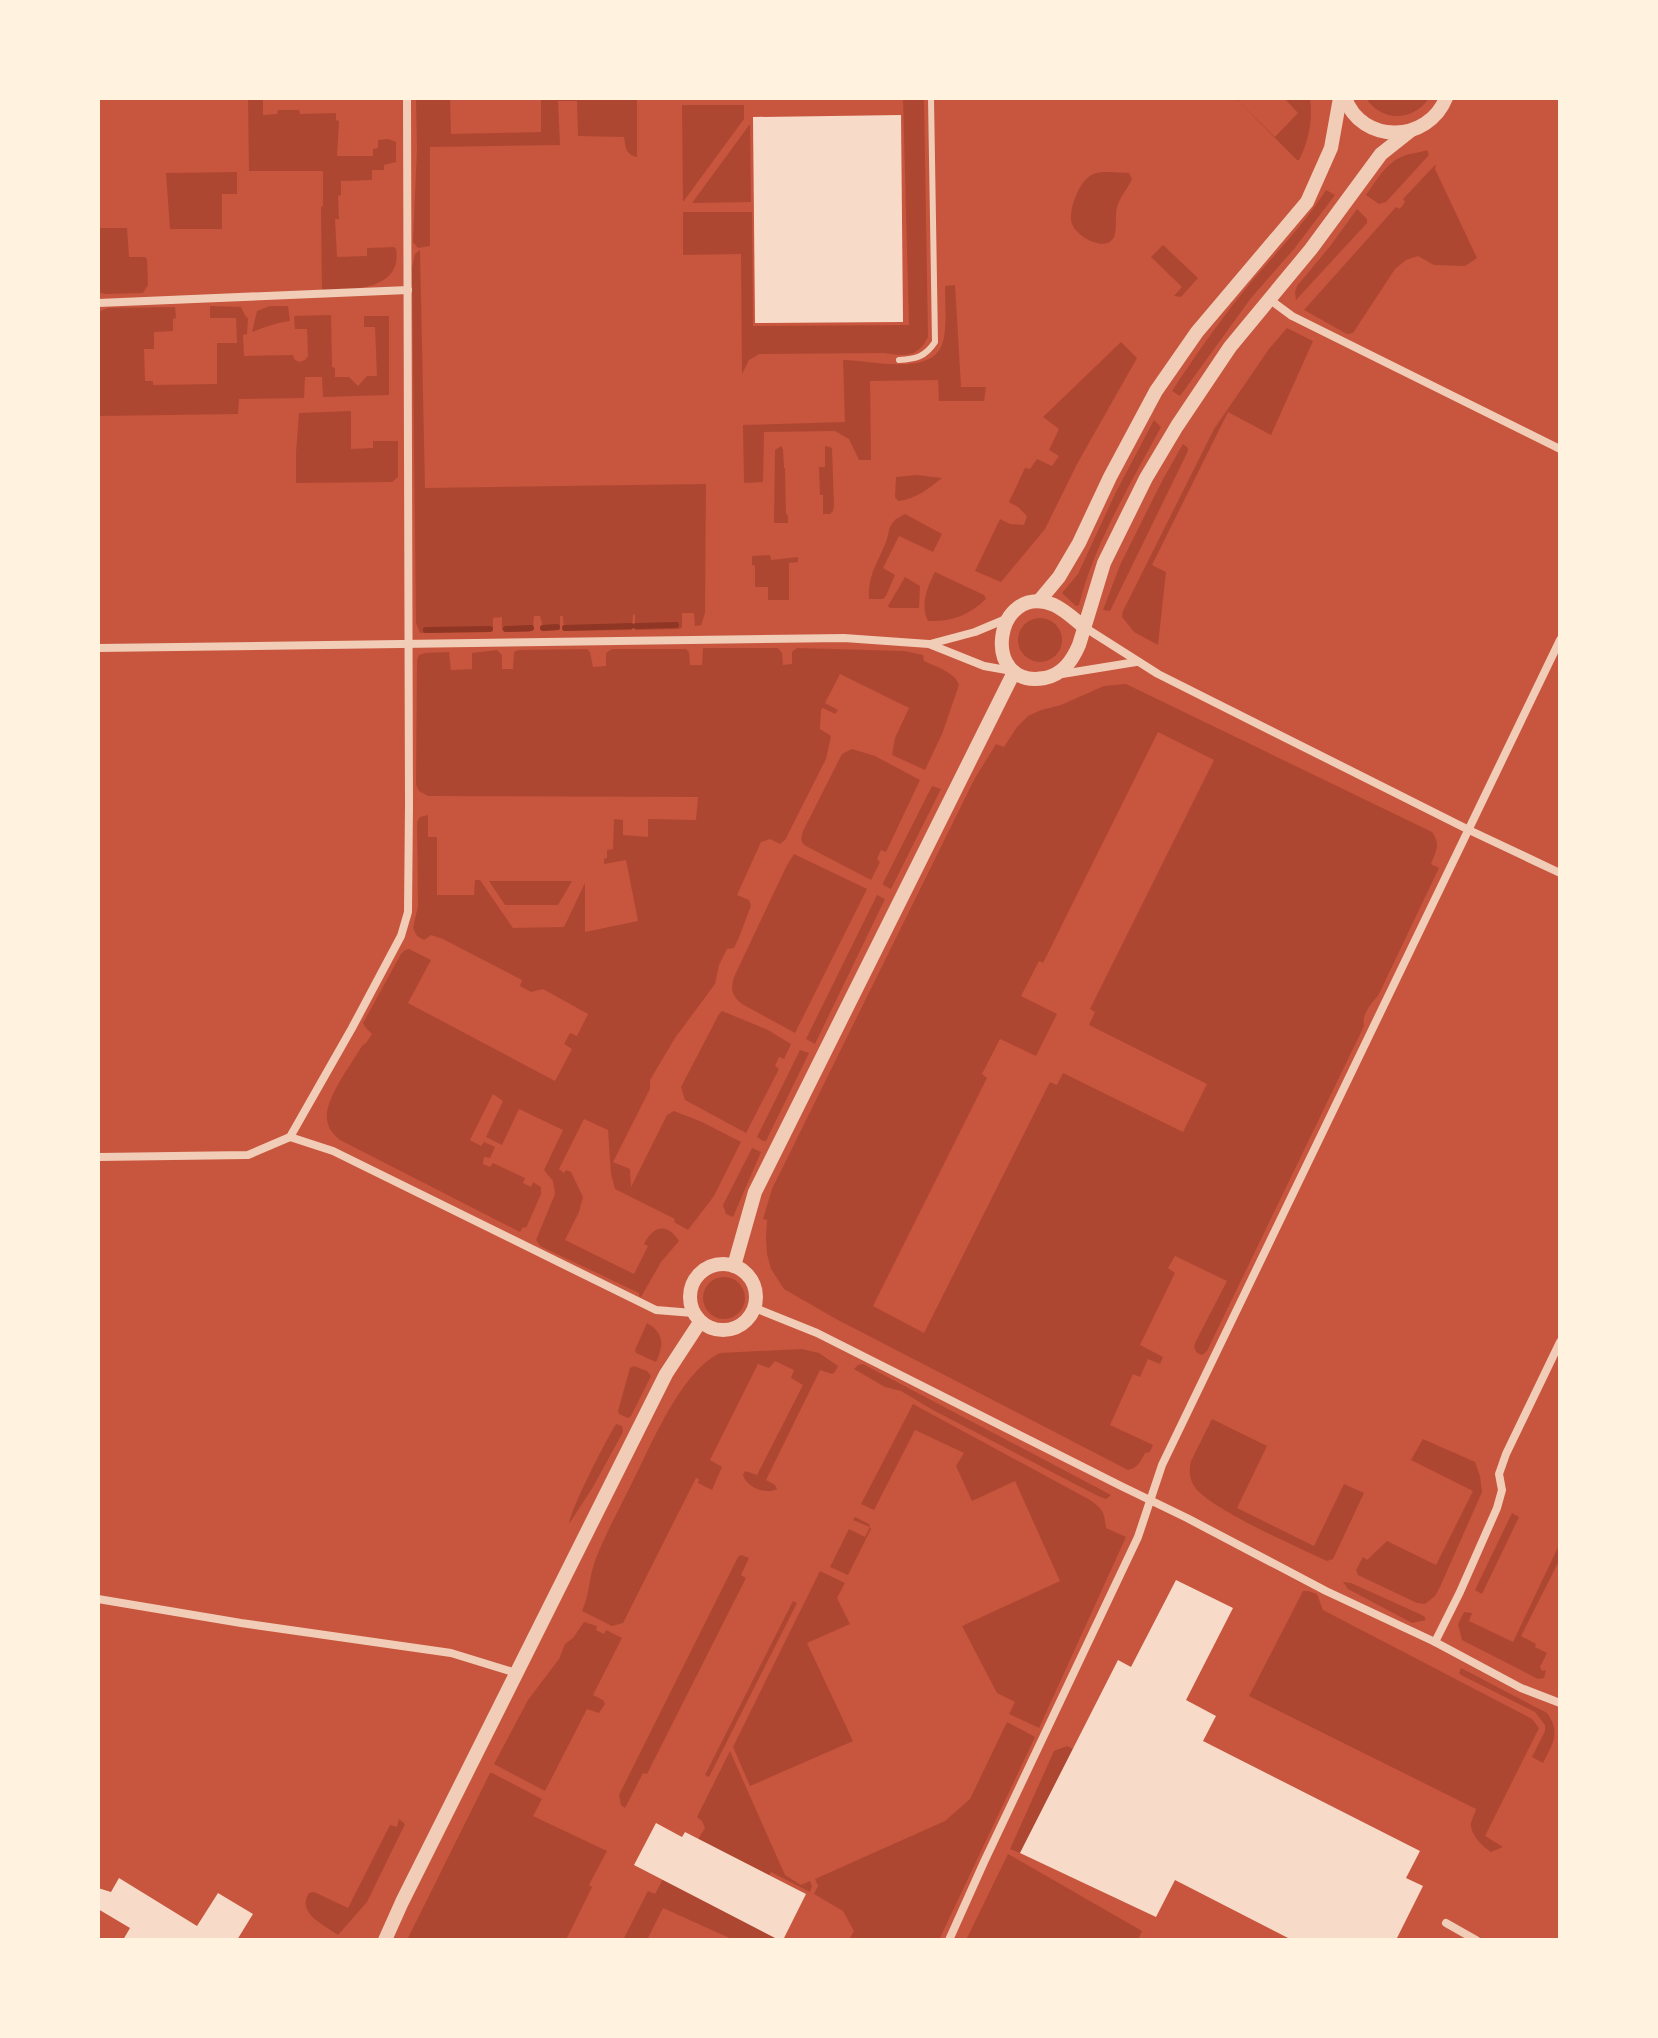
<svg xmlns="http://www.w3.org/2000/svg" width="1658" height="2038" viewBox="0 0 1658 2038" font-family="Roboto,sans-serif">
	<rect width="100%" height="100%" fill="#c8553d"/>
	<g fill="#ae4732" fill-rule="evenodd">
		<path d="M248,98H263V115L277,114L278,110H299L300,114L336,113V120L339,121L337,156H373V149L378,148V140L388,139L396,142V162L384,165V170H372V180L341,181V195L338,196L339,219H335L337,257L367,256V248L394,247L396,249C403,290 351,290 322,291L321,207L323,206V171H249Z"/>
		<path d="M416,98H450L451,134L541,132V98H637V157C625,154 626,148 624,137L578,136L577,101H558L560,145L430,147V246L418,248L413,242L417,149Z"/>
		<path d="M903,98H924L928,337C918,358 904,356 884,353L759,354L749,360L742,374L741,254L683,255V212H752L753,326L909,325Z"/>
		<path d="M1235,98H1241L1238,101L1275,137L1298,113L1284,98H1310C1313,119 1309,141 1299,160H1297Z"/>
		<path d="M1366,98H1429C1413,122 1381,122 1366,98Z"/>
		<polygon points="682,105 744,105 744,119 683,202"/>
		<polygon points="750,124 751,202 692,203"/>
		<path d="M1427,150L1429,155L1386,202L1379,204L1366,195C1376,181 1385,164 1401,157C1409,153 1419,153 1427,150Z"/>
		<polygon points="1436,164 1435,169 1477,258 1465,266 1434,265 1418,256 1406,260 1395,269 1353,333 1347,334 1304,310 1396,207 1400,209 1405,202 1403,199"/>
		<polygon points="237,172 237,194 222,194 222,229 170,229 166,173"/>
		<path d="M1108,172L1129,173L1132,179C1128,188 1120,197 1117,207C1115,215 1117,231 1114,237C1106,253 1078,237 1073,226C1066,214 1079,182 1090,176C1095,172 1103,172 1108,172Z"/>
		<path d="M1326,190L1335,195L1294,249L1251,298L1180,396L1172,391C1197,353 1223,316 1252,281C1278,251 1305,223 1326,190Z"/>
		<polygon points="1357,209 1367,219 1367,223 1296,300 1295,292 1297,286 1331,245"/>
		<polygon points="98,228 127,228 129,257 145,257 147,259 148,285 143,293 105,294 98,292"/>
		<polygon points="1163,245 1198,278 1181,297 1174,296 1182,287 1151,257"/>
		<polygon points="420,250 425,488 706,484 705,613 701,625 695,626 694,613 682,613 682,627 680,629 635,630 635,615 633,614 632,630 564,631 563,616 560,616 560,630 544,631 540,616 534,616 533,629 529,632 505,632 502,630 502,617 493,618 493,627 490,631 420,633 416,623 412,268 415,254"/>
		<path d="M955,285L961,387H986L984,401H939L938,380L870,381L871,460H859L849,439L835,431L764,432L763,482L744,483L743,425L845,422L843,360C868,360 924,375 940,349C948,337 945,302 945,286Z"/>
		<polygon points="210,306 241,307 246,317 248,318 247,334 243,335 244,356 293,355 294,359 299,362 305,360 308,356 307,329 295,329 294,316 331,315 332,367 335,368 335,377 349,377 358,386 367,376 377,376 375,327 364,327 364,316 389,316 389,395 323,397 322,377 305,377 304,398 239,399 238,414 98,416 98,312 108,308 175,307 176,318 173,319 173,331 154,332 154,349 144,349 145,381 153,381 153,385 217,384 217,343 237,343 236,318 210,318"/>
		<path d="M270,306H288L290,321C279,322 262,328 252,332L257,311Z"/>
		<polygon points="1287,328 1313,341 1271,435 1228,412 1152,565 1166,572 1158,645 1134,632 1122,617 1123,611 1214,429 1269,349"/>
		<polygon points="1121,342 1137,358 1077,464 1045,529 1001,582 975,571 1000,519 1010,524 1024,525 1027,516 1018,507 1009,502 1025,468 1030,469 1037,459 1052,466 1059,456 1049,450 1059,429 1043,417"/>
		<polygon points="351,411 351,449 373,448 373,441 398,441 398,477 392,482 296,483 296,453 299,413"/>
		<path d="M1154,420L1161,427C1131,483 1094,544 1079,605L1076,606L1062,593L1078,574L1116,492Z"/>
		<polygon points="1183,444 1188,448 1188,451 1110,611 1103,610 1120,565 1162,481"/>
		<polygon points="781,446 783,449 784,468 785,468 786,514 788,515 788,523 774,523 775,450"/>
		<polygon points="825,446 832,448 834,506 833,511 830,514 823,514 823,495 820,495 819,467 825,467"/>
		<path d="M917,475L942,478C928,489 916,499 898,501L895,497L896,477Z"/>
		<path d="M905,514L942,534L933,552L899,536L883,568L895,575L886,596L883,599H869C868,572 879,562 887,539C889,532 889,526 894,521C895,519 903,515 905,514Z"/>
		<polygon points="770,555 771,560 798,557 798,562 789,563 789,600 768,600 768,587 755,587 755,566 752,565 752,556"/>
		<path d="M935,572L984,595L986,599C969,615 952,622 928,621C920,605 927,587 935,572Z"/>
		<polygon points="905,577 920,586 919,608 890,608 888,606"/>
		<circle cx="1040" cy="640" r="22"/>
		<path d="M703,648H778L782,653L783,665L792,664V652L797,648L904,651L923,655L924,661C936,667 955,672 959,685L942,734L925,770L892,755L895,738L909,708L840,674L825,703L838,710L835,714L823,708L821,710L820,729L831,736L826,759L785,840L780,844L770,839L761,842L737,895L749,900L751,906C745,920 741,935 734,948L727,949L719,965L715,984L675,1038L650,1080V1089L613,1162L630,1169L631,1187L667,1115L674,1111L702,1122L741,1142L714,1196L688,1230L674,1222L675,1219L615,1189L611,1174L608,1130L584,1119L559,1169L564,1173L566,1170L571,1172L583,1197L579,1212L565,1240L634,1274L648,1246L644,1244C653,1226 667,1222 679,1241L661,1262L641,1297L639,1296V1293L540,1246L536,1240L555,1194L553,1181L544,1170L563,1130L519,1109L502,1145L486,1137L503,1101L493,1094L470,1140L481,1146L484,1142L495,1147L490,1158L484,1157L483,1164L490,1167L493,1163L525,1178L523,1183L531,1187L533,1182L541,1187V1194L526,1228L523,1227L520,1232L340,1140C333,1134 328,1129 327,1119C324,1100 352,1063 362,1046L366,1043L372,1034L365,1027L363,1023L401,954L405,950L409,949L431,960L408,1003L555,1081L572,1049L564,1044L570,1033L577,1036L588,1014L543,989L531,992L520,986L522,980L443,939L431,935L424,940L417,936L413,928L418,906L417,822L420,817L428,815V837H437V895H474L475,880H480L513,928L564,927L585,883V932L638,921L626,860L604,864V859L607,858V850L613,849L614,819L623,820V835L648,837V819L696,820L698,797L428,796L419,791L416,785L417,660L419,655L425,653L449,652L451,670L472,669V653L497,650L502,655V669H513L514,652L518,650L587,649L590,652L593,667L606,666V653L612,649H686L689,652L690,665H702Z"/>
		<path d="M1126,684L1432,832C1441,844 1436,851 1431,864L1439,868L1378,996C1371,1003 1361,1016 1364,1026L1207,1351L1202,1355L1197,1353L1194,1347L1196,1341L1227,1281L1175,1256L1168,1268L1175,1273L1140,1345L1163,1357L1160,1364L1148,1359L1140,1377L1133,1374L1110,1425L1153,1445L1150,1452L1145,1453C1140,1462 1138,1468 1128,1470L836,1319L784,1289L771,1269L767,1254L766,1239L767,1220L763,1219L772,1189L975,778L996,744L1004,747L1017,727L1028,716L1041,710L1061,705L1104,686ZM1158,732L1214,760L1090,1009L1095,1012L1089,1025L1207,1084L1183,1132L1063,1073L1057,1085L1050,1082L924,1333L873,1306L987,1078L982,1074L1000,1039L1036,1056L1057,1014L1021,996L1039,961L1043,963Z"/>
		<polygon points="852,749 875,756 920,780 886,852 881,850 877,859 880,862 871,880 804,845 801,840 803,831 842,754"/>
		<polygon points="932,786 941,789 891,889 883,885 883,883"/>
		<path d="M794,854L867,889L795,1033L742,1004C732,996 730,990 734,977L787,865Z"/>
		<polygon points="489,881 572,881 558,905 505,905"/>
		<polygon points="877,895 885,899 815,1044 806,1039"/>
		<polygon points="722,1011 768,1030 791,1044 784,1059 779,1057 775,1066 779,1069 746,1133 685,1100 681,1087 719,1014"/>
		<polygon points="800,1050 809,1053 766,1141 763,1141 757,1137"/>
		<polygon points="752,1148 761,1152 733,1217 726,1214 723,1205"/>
		<circle cx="724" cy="1298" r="21"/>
		<path d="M647,1323C664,1333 664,1345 656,1362L636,1353L635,1350Z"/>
		<path d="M802,1349L819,1353L838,1366L835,1372L832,1374L820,1370L766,1480L775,1485L777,1489C766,1495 746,1487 743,1475L745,1471L757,1475L803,1385L791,1378L794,1370L775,1361L769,1368L758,1364L710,1460L722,1467L712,1490L698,1483L699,1479L696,1478L623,1623L612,1626L582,1611C590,1594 589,1575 596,1558C606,1533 619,1509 631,1485C651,1446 680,1372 720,1353Z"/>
		<polygon points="863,1364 1111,1495 1106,1499 1098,1496 933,1410 901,1391 885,1387 854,1369 858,1365"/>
		<polygon points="634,1366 647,1371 651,1376 631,1416 628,1418 619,1414 618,1411 630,1368"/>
		<path d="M913,1404L1090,1500C1104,1510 1104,1512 1106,1528L1126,1537L1039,1728L1009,1714L1015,1702L997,1693L962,1626L1060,1581L1015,1481L972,1501L956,1466L964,1453L915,1430L874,1510L861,1504Z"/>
		<path d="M1212,1419L1267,1446L1237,1508L1314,1546L1344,1484L1364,1493L1333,1559L1327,1561C1298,1547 1209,1509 1194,1486C1189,1478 1189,1470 1191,1461Z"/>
		<path d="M616,1424L622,1426L623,1432L593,1487L569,1524C570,1510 606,1440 616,1424Z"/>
		<polygon points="1423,1439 1475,1462 1480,1476 1482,1492 1440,1587 1435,1596 1425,1604 1417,1603 1358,1575 1356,1570 1363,1557 1367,1560 1387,1541 1436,1565 1473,1491 1411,1460"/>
		<polygon points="1512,1513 1519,1517 1482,1594 1475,1590"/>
		<polygon points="855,1517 869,1524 871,1529 848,1575 830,1567 849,1529 865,1537 870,1527 853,1520"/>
		<polygon points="1560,1543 1560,1559 1521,1636 1536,1644 1535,1647 1547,1653 1540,1667 1542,1671 1546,1670 1544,1678 1538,1679 1462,1640 1458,1624 1464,1612 1472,1613 1469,1621 1513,1642"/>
		<polygon points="741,1555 749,1558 741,1575 746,1578 647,1774 643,1773 625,1808 621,1805 619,1795 738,1557"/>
		<polygon points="820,1571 845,1583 837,1598 850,1624 807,1643 853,1741 750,1786 733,1747"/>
		<polygon points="1343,1582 1351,1583 1424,1616 1426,1620 1412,1623 1348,1589"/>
		<path d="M1303,1591H1308L1317,1594L1323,1610L1532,1719L1539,1728L1485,1836L1503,1847L1491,1852C1483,1847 1470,1835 1471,1823C1472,1818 1475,1814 1476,1809L1249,1696Z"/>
		<polygon points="793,1601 797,1603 709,1777 705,1775"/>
		<polygon points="584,1622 597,1626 596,1630 604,1634 606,1630 622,1638 593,1695 603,1700 605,1704 599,1713 587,1709 545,1791 494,1764 528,1700 559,1659 565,1644 573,1638"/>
		<path d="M1461,1668L1547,1713C1561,1733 1553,1743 1543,1763L1532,1757L1545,1731V1725L1535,1712L1461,1675L1459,1673Z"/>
		<polygon points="1007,1722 1035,1737 939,1940 849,1940 854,1931 843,1911 814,1894 818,1886 815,1879 945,1821 970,1799"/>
		<polygon points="1067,1746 1073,1749 1020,1853 1010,1849 1054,1751"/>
		<polygon points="730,1751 785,1875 801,1885 810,1881 812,1886 810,1892 771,1872 769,1875 698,1839 705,1828 702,1821 697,1817"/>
		<polygon points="490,1773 492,1773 542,1799 533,1816 607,1851 589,1885 592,1887 566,1940 407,1940"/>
		<path d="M399,1819L405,1824L367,1902L338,1935C324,1925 296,1913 309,1893L314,1892L348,1908L390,1825L397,1827Z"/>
		<polygon points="1008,1854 1142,1931 1138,1940 966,1940"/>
		<polygon points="663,1879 779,1940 734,1940 663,1908 647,1940 623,1940 648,1891 655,1894"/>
	</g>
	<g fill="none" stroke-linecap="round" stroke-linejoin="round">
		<g stroke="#8f3625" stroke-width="6">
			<polyline points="636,626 676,625"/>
			<polyline points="543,628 557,627"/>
			<polyline points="565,628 631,626"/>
			<polyline points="506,629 531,628"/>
			<polyline points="426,630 490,629"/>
		</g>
	</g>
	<g fill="#f7dbc8">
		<polygon points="901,115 903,322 755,323 753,117"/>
		<polygon points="1176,1580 1233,1608 1186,1700 1216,1716 1203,1741 1420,1851 1406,1878 1423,1886 1396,1940 1292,1940 1175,1880 1156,1917 1020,1853 1118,1660 1131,1667"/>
		<polygon points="656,1823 682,1837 685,1832 806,1894 783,1940 779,1940 634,1865"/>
		<polygon points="119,1878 197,1926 218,1893 253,1914 237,1940 123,1940 130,1928 98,1909 98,1888 111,1892"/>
	</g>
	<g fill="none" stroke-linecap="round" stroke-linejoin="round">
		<path stroke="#f1ccb7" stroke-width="6" d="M899,360C916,359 925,357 935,342L931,98"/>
		<g stroke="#f1ccb7" stroke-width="8">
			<polyline points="1269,299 1292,316 1560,449"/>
			<polyline points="98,303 408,290"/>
			<polyline points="1084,627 1158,674 1469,830 1560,873"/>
			<polyline points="930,644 975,632 1006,619"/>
			<polyline points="98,648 844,638 929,644 984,666 1012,671"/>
			<polyline points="1062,674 1136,662"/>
			<polyline points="290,1137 333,1151 656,1310 693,1313"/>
			<polyline points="98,1157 248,1155 290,1137 352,1028 401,936 408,912 409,805 407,98"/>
			<polyline points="755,1308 817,1333 1121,1486 1187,1518 1326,1591 1435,1642 1521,1688 1560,1703"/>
			<polyline points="98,1599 241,1623 451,1653 516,1673"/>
			<polyline points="1435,1642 1460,1592 1497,1508 1502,1490 1499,1474 1506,1454 1560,1342"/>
			<polyline points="1446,1923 1476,1940"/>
			<polyline points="949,1940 984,1862 1138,1537 1162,1465 1560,640"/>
		</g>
		<g stroke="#f1ccb7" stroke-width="14">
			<path d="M1345,98C1362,145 1428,143 1446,98"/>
			<polyline points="1039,601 1059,577 1079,543 1110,477 1156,391 1197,332 1307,202 1331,148 1340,98"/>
			<path d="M1084,627C1074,619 1065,610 1054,605C994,580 979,690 1045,678C1063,674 1072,661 1079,645L1104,563L1146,478L1177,426L1230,347L1311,249L1381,154L1410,131"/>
			<circle cx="723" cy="1297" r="33"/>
			<polyline points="734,1266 755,1192 1014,672"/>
			<polyline points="385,1940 402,1902 666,1374 700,1322"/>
		</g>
	</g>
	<rect width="1658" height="2038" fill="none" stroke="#fff3e0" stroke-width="200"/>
</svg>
